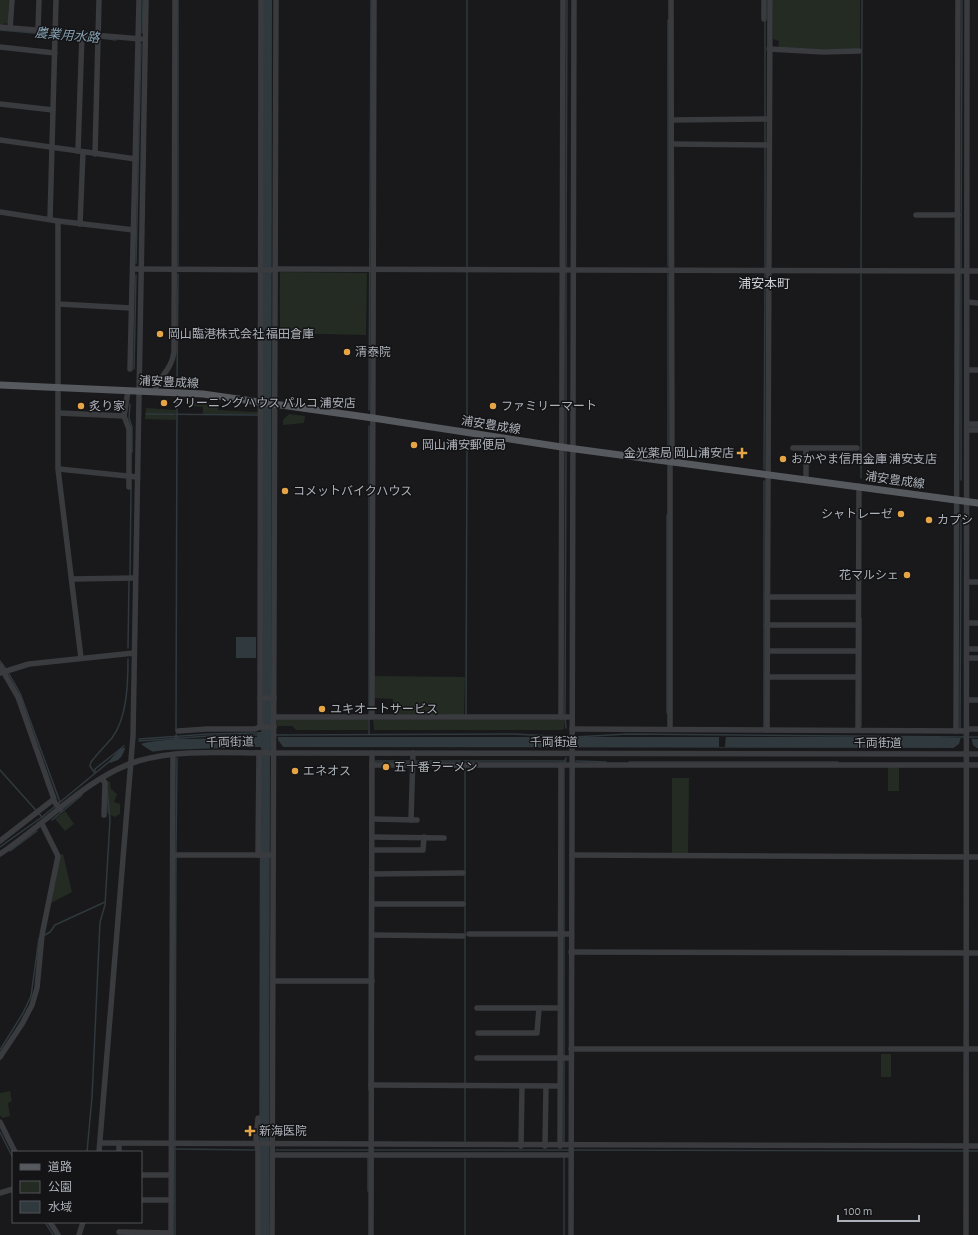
<svg xmlns="http://www.w3.org/2000/svg" width="978" height="1235" viewBox="0 0 978 1235" font-family="'Alegreya Sans','Noto Sans JP',sans-serif">
	<rect width="100%" height="100%" fill="#19191b"/>
	<g fill="#232b23">
		<polygon points="0,0 9,0 8,23 0,25"/>
		<polygon points="773,0 860,0 860,50 778,48 779,41 773,39"/>
		<polygon points="280,272 367,273 366,335 280,333"/>
		<polygon points="187,400 218,404 218,410 258,412 258,414 203,414 203,407 188,406"/>
		<polygon points="146,408 176,410 176,413 173,413 176,416 176,420 145,419"/>
		<polygon points="289,414 305,416 304,423 283,425 283,420"/>
		<polygon points="374,676 465,677 464,715 393,714 393,699 374,698"/>
		<polygon points="277,719 368,719 368,730 296,730 292,726 277,726"/>
		<polygon points="373,720 564,720 564,729 561,730 374,730"/>
		<rect x="888" y="767" width="11" height="24"/>
		<polygon points="672,778 689,778 688,853 672,853"/>
		<polygon points="107,781 110,782 111,789 117,794 114,802 120,804 120,814 115,817 107,813 106,783"/>
		<polygon points="65,811 74,824 65,831 55,819"/>
		<polygon points="63,854 72,892 51,903 60,855"/>
		<rect x="881" y="1054" width="10" height="23"/>
		<polygon points="10,1091 12,1101 8,1103 10,1116 2,1118 0,1115 0,1093"/>
	</g>
	<g fill="#2f393e">
		<rect x="236" y="637" width="20" height="21"/>
		<polygon points="257,732 269,732 279,737 941,737 978,739 978,748 256,747 165,750 122,756 118,760 110,763 109,761 120,749 148,742 174,739 176,733 179,739 257,737"/>
	</g>
	<g fill="#19191b">
		<polygon points="255,732 257,732 257,737 184,739 184,737 209,735 255,735"/>
		<polygon points="269,732 278,734 278,740 284,748 268,748"/>
		<polygon points="719,734 726,734 725,747 719,747"/>
		<polygon points="961,737 971,737 973,745 978,749 952,749 959,744"/>
		<polygon points="126,738 139,738 142,745 153,752 120,760 125,749"/>
	</g>
	<g fill="none" stroke-linecap="round" stroke-linejoin="round">
		<g stroke="#2f393e" stroke-width="1.5">
			<polyline points="0,30 80,37"/>
			<polyline points="142,33 143,0"/>
			<polyline points="84,37 96,38"/>
			<polyline points="100,38 116,40"/>
			<polyline points="136,263 141,44"/>
			<polyline points="178,266 178,0"/>
			<polyline points="668,266 668,20"/>
			<polyline points="467,268 467,0"/>
			<polyline points="566,268 567,0"/>
			<polyline points="765,268 765,20"/>
			<polyline points="861,268 862,0"/>
			<polyline points="961,268 962,0"/>
			<polyline points="861,274 861,478"/>
			<polyline points="134,369 136,275"/>
			<polyline points="177,384 178,274"/>
			<polyline points="130,404 129,418 132,427 132,452"/>
			<polyline points="369,410 371,0"/>
			<polyline points="146,414 258,415"/>
			<polyline points="467,424 467,272"/>
			<polyline points="972,427 978,427"/>
			<polyline points="566,444 566,272"/>
			<polyline points="668,448 668,274"/>
			<polyline points="764,469 765,273"/>
			<polyline points="961,480 961,272"/>
			<polyline points="130,576 131,488"/>
			<polyline points="128,648 129,580"/>
			<polyline points="0,661 6,669"/>
			<polyline points="8,672 20,693 60,802"/>
			<polyline points="667,713 667,515"/>
			<polyline points="565,714 566,450"/>
			<polyline points="466,715 467,439"/>
			<polyline points="565,718 566,728"/>
			<polyline points="861,726 861,618"/>
			<polyline points="764,728 764,481"/>
			<polyline points="960,729 961,519"/>
			<polyline points="176,730 177,400"/>
			<polyline points="369,734 369,426"/>
			<polyline points="275,735 513,734 571,737"/>
			<polyline points="574,737 628,734 964,737"/>
			<polyline points="968,737 978,737"/>
			<polyline points="139,739 209,734 259,733"/>
			<polyline points="139,741 209,736 259,735"/>
			<polyline points="375,761 411,761"/>
			<polyline points="415,761 566,761"/>
			<polyline points="576,761 606,762"/>
			<polyline points="629,762 838,762"/>
			<polyline points="564,763 566,758"/>
			<polyline points="0,770 42,817"/>
			<path d="M94,772L90,766L91,762C97,754 105,746 112,738C127,718 128,684 128,659"/>
			<polyline points="95,773 95,769 124,746"/>
			<polyline points="52,820 82,795"/>
			<polyline points="0,847 42,817 110,761"/>
			<polyline points="10,851 37,831"/>
			<polyline points="176,853 177,758"/>
			<polyline points="43,936 50,932 55,925 105,902"/>
			<polyline points="0,1050 23,1013 31,996 39,938"/>
			<polyline points="465,1083 465,767"/>
			<polyline points="369,1090 370,761"/>
			<polyline points="0,1132 13,1158"/>
			<polyline points="175,1141 176,857"/>
			<polyline points="465,1141 465,1087"/>
			<polyline points="564,1143 564,767"/>
			<polyline points="175,1149 255,1150"/>
			<polyline points="260,1150 265,1150"/>
			<polyline points="276,1150 370,1150"/>
			<polyline points="373,1150 570,1150"/>
			<polyline points="573,1150 964,1151"/>
			<polyline points="265,1151 268,1151"/>
			<polyline points="967,1151 978,1151"/>
			<polyline points="87,1152 92,1097 100,922 105,905 110,820 107,789"/>
			<polyline points="564,1157 564,1235"/>
			<polyline points="368,1191 368,1157"/>
			<polyline points="45,1222 53,1235"/>
			<polyline points="175,1235 175,1145"/>
			<polyline points="465,1235 465,1159"/>
		</g>
		<g stroke="#2f393e" stroke-width="10">
			<polyline points="266,748 267,0"/>
			<polyline points="264,1235 265,757"/>
		</g>
		<g stroke="#3a3b3f" stroke-width="5.5">
			<polyline points="764,19 764,0"/>
			<polyline points="0,27 141,39"/>
			<polyline points="10,28 12,0"/>
			<polyline points="38,30 39,0"/>
			<polyline points="0,47 55,53"/>
			<polyline points="769,49 824,52 859,51"/>
			<polyline points="0,104 53,110"/>
			<polyline points="671,120 769,119"/>
			<polyline points="0,140 136,159"/>
			<polyline points="671,144 769,145"/>
			<polyline points="78,151 82,34"/>
			<polyline points="95,154 99,0"/>
			<polyline points="0,212 58,221 134,230"/>
			<polyline points="916,215 958,215"/>
			<polyline points="50,219 56,0"/>
			<polyline points="58,221 58,469 81,658"/>
			<polyline points="80,224 83,152"/>
			<polyline points="133,269 275,270"/>
			<polyline points="275,269 978,271"/>
			<polyline points="967,302 978,303"/>
			<polyline points="58,304 131,308"/>
			<polyline points="130,369 139,0"/>
			<polyline points="967,370 978,370"/>
			<polyline points="128,391 124,416 129,429 129,487"/>
			<path d="M154,392C159,377 172,369 174,352L175,0"/>
			<polyline points="59,413 124,416"/>
			<polyline points="967,424 978,424"/>
			<polyline points="967,430 978,430"/>
			<polyline points="793,448 857,448"/>
			<polyline points="806,448 806,479"/>
			<polyline points="59,469 137,477"/>
			<polyline points="73,579 135,578"/>
			<polyline points="967,582 978,582"/>
			<polyline points="767,597 858,597"/>
			<polyline points="967,623 978,623"/>
			<polyline points="767,625 858,625"/>
			<polyline points="967,649 978,649"/>
			<polyline points="767,651 858,651"/>
			<polyline points="967,658 978,658"/>
			<polyline points="0,666 18,697 54,799 0,841"/>
			<polyline points="0,673 29,664 134,653"/>
			<polyline points="767,677 858,677"/>
			<polyline points="260,698 274,698"/>
			<polyline points="967,700 978,700"/>
			<polyline points="372,716 374,0"/>
			<polyline points="274,717 572,717"/>
			<polyline points="561,717 563,0"/>
			<polyline points="260,727 261,0"/>
			<polyline points="572,729 967,731"/>
			<polyline points="670,729 670,466 672,457 671,0"/>
			<polyline points="967,729 978,729"/>
			<polyline points="767,730 770,0"/>
			<polyline points="858,730 859,486"/>
			<polyline points="178,731 207,729 255,729 260,727 274,727"/>
			<polyline points="956,731 958,0"/>
			<polyline points="372,765 978,765"/>
			<polyline points="102,778 105,783 104,815"/>
			<polyline points="53,800 60,809"/>
			<polyline points="372,819 417,820"/>
			<polyline points="411,820 413,753"/>
			<polyline points="372,837 444,838"/>
			<polyline points="372,850 423,850 424,837"/>
			<path d="M0,854C43,826 90,775 138,761C179,749 226,753 268,753L978,754"/>
			<polyline points="173,855 273,855"/>
			<polyline points="258,855 259,753"/>
			<polyline points="572,855 978,857"/>
			<polyline points="372,874 463,873"/>
			<polyline points="372,904 463,904"/>
			<polyline points="469,934 571,934"/>
			<polyline points="372,935 463,936"/>
			<polyline points="571,952 978,953"/>
			<polyline points="273,981 372,981"/>
			<polyline points="477,1008 560,1008"/>
			<polyline points="478,1033 537,1033 539,1008"/>
			<polyline points="571,1049 978,1049"/>
			<polyline points="0,1057 22,1024 32,1005 37,988 42,935 58,856 42,824"/>
			<polyline points="477,1058 571,1058"/>
			<polyline points="371,1085 560,1086"/>
			<polyline points="0,1122 15,1152"/>
			<polyline points="101,1143 978,1146"/>
			<polyline points="119,1143 119,1152"/>
			<polyline points="521,1146 522,1086"/>
			<polyline points="545,1146 546,1086"/>
			<polyline points="560,1146 561,765"/>
			<polyline points="99,1152 133,736 146,0"/>
			<polyline points="273,1155 571,1155"/>
			<polyline points="141,1175 171,1175"/>
			<polyline points="0,1193 13,1189"/>
			<polyline points="141,1200 171,1200"/>
			<polyline points="50,1222 58,1235"/>
			<polyline points="119,1232 171,1233"/>
			<polyline points="79,1235 83,1222"/>
			<polyline points="171,1235 173,755"/>
			<polyline points="258,1235 258,1151 256,1139 258,1118"/>
			<polyline points="272,1235 276,0"/>
			<polyline points="371,1235 372,753"/>
			<polyline points="571,1235 574,0"/>
			<polyline points="966,1235 967,0"/>
		</g>
		<polyline stroke="#56595e" stroke-width="7" points="0,385 203,394 373,418 568,448 978,503"/>
	</g>
	<g fill="#e5a446" stroke="#141416" stroke-width="1.5">
		<circle cx="160" cy="334" r="4"/>
		<circle cx="347" cy="352" r="4"/>
		<circle cx="164" cy="403" r="4"/>
		<circle cx="81" cy="406" r="4"/>
		<circle cx="493" cy="406" r="4"/>
		<circle cx="414" cy="445" r="4"/>
		<path d="M740 447h4v4h4v4h-4v4h-4v-4h-4v-4h4z"/>
		<circle cx="783" cy="459" r="4"/>
		<circle cx="285" cy="491" r="4"/>
		<circle cx="901" cy="514" r="4"/>
		<circle cx="929" cy="520" r="4"/>
		<circle cx="907" cy="575" r="4"/>
		<circle cx="322" cy="709" r="4"/>
		<circle cx="386" cy="767" r="4"/>
		<circle cx="295" cy="771" r="4"/>
		<path d="M248 1125h4v4h4v4h-4v4h-4v-4h-4v-4h4z"/>
	</g>
	<g text-anchor="middle" dominant-baseline="central" stroke-width="3" stroke-linejoin="round" paint-order="stroke">
		<g font-size="12" fill="#acb1b9" stroke="#141416" text-anchor="start">
			<text x="168" y="334">岡山臨港株式会社 福田倉庫</text>
			<text x="355" y="352">清泰院</text>
			<text x="172" y="403">クリーニングハウス パルコ 浦安店</text>
			<text x="89" y="406">炙り家</text>
			<text x="501" y="406">ファミリーマート</text>
			<text x="422" y="445">岡山浦安郵便局</text>
			<text x="734" y="453" text-anchor="end">金光薬局 岡山浦安店</text>
			<text x="791" y="459">おかやま信用金庫 浦安支店</text>
			<text x="293" y="491">コメットバイクハウス</text>
			<text x="893" y="514" text-anchor="end">シャトレーゼ</text>
			<text x="937" y="520">カプシ</text>
			<text x="899" y="575" text-anchor="end">花マルシェ</text>
			<text x="330" y="709">ユキオートサービス</text>
			<text x="394" y="767">五十番ラーメン</text>
			<text x="303" y="771">エネオス</text>
			<text x="259" y="1131">新海医院</text>
		</g>
		<g font-size="12" fill="#acb1b9" stroke="#141416">
			<text transform="translate(169 382) rotate(3)">浦安豊成線</text>
			<text transform="translate(491 425) rotate(9)">浦安豊成線</text>
			<text transform="translate(895 480) rotate(8)">浦安豊成線</text>
			<text transform="translate(230 742) rotate(-1)">千両街道</text>
			<text x="554" y="742">千両街道</text>
			<text x="878" y="743">千両街道</text>
		</g>
		<g font-size="13" font-style="italic" fill="#86a1b2" stroke="#141416">
			<text transform="translate(67 36) rotate(5)">農業用水路</text>
		</g>
		<g font-size="13" fill="#cdd0d6" stroke="#141416">
			<text x="764" y="284">浦安本町</text>
		</g>
	</g>
	<rect x="12" y="1151" width="130" height="72" fill="#141416" stroke="#515357"/>
	<rect x="20" y="1164" width="20" height="6" fill="#56595e" stroke="#515357"/>
	<text x="48" y="1171" font-size="12" fill="#acb1b9">道路</text>
	<rect x="20" y="1181" width="20" height="12" fill="#232b23" stroke="#515357"/>
	<text x="48" y="1191" font-size="12" fill="#acb1b9">公園</text>
	<rect x="20" y="1201" width="20" height="12" fill="#2f393e" stroke="#515357"/>
	<text x="48" y="1211" font-size="12" fill="#acb1b9">水域</text>
	<path d="M838 1215v6h81v-6" fill="none" stroke="#acb1b9" stroke-width="2"/>
	<text x="844" y="1215" font-size="12" fill="#acb1b9" stroke="#141416" stroke-width="3" paint-order="stroke">100 m</text>
</svg>
